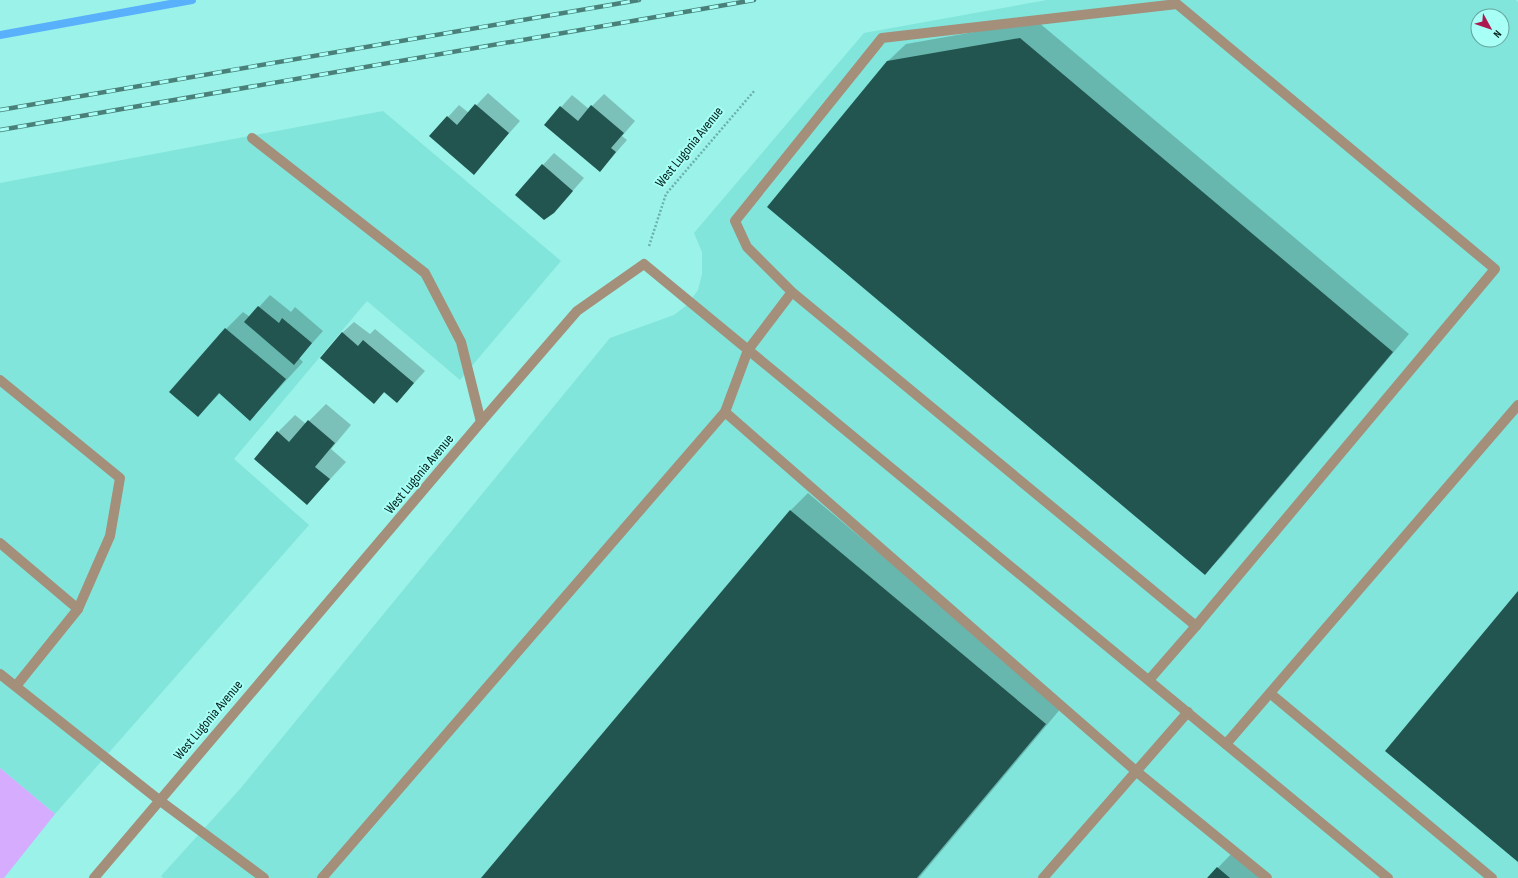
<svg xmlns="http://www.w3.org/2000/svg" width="1518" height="878" viewBox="0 0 1518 878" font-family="'Sofia Sans Condensed',sans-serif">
	<rect width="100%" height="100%" fill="#9af2e8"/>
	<g fill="#82e5db" fill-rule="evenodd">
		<path d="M1047,0H1516L1518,2V878H163L161,876L240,789L610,338L674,315L687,305L698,290L702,274V252L694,233L864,33ZM1478,16H1502V40H1478Z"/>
		<polygon points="383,111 561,261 460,380 367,301 234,459 309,525 55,814 0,768 0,183"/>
	</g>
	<polygon fill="#d5acfe" points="0,768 55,814 4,878 0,878"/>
	<g fill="#0003">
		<polygon points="1037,21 1409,334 1222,556 1205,573 888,61 906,44"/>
		<polygon points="488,93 520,121 474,173 448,117 459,105 469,113"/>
		<polygon points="604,94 635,121 622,136 627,140 600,171 546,124 572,95 589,109"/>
		<polygon points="554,153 584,178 554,212 543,165"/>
		<polygon points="270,295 291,312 295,307 323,331 299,358 303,362 250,420 220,393 198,416 226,329 243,312 250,317"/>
		<polygon points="354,322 370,334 375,329 425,371 397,402 385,392 374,402 342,333"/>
		<polygon points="326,404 351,425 331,449 346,462 307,504 278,432 295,415 306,424"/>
		<polygon points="808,493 1062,707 919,878 482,878 791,510"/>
		<polygon points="1235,850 1268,878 1208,878"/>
	</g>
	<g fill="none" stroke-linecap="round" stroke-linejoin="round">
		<polyline stroke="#59b1fc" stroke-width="8" points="0,35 192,0"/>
	</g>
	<g fill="#225550">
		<polygon points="1020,38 1393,352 1205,575 767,207 887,61"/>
		<polygon points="475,104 509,133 474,175 429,136 447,116 457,125"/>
		<polygon points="591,105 624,133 611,148 616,152 600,172 544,125 560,106 578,121"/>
		<polygon points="542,164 573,191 554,213 544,220 515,195"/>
		<polygon points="258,306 279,323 282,318 312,343 294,365 244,322"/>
		<polygon points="225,328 286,379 250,421 219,393 198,417 169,392"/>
		<polygon points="342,332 358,346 363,340 414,383 397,403 384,392 374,404 320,358"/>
		<polygon points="308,420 335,443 315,467 330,479 307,505 254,459 277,431 289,442"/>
		<polygon points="790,510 1046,724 917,878 481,878"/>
		<polygon points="1518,591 1518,862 1385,751"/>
		<polygon points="1217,867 1230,878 1207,878"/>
	</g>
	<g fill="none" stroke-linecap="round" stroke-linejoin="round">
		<polyline stroke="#6bb1a9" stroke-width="2.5" stroke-dasharray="2 2" stroke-linecap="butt" points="649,246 666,194 755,90"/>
		<g stroke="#a38f7a" stroke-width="10">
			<polyline points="252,138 425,273 461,342 481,422"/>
			<polyline points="0,380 120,478 110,536 78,609"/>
			<polyline points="725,412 748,350 792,292 1196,626 1495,269 1177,4 882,38 735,221 747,247 792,292"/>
			<polyline points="0,543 78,609 16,686"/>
			<polyline points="0,674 159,800 264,878"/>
			<polyline points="1149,680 1196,626"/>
			<polyline points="1271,694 1492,878"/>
			<polyline points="1226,744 1518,405"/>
			<polyline points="94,878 481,422 577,311 644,264 1388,878"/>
			<polyline points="322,878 725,412 1137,772 1267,878"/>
			<polyline points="1043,878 1188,712"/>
		</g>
		<defs>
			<g id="rail">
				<polyline points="0,110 639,0"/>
				<polyline points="0,130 754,0"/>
			</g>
		</defs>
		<use href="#rail" stroke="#49807a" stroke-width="4.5"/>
		<use href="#rail" stroke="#a7fff5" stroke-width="3" stroke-dasharray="9" stroke-linecap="butt"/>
	</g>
	<g text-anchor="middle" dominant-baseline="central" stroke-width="4" stroke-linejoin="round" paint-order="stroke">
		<g font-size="14" fill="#031f1c" stroke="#a7fff5">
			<text transform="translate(689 147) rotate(-51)">West Lugonia Avenue</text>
			<text transform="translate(419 474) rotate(-50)">West Lugonia Avenue</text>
			<text transform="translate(208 720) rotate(-50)">West Lugonia Avenue</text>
		</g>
	</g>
	<g transform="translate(1490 28) rotate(130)"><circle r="19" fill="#a7fff5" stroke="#65a59e"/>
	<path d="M0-3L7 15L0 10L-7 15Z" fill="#ab194e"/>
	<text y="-6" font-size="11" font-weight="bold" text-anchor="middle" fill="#031f1c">N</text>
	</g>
</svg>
